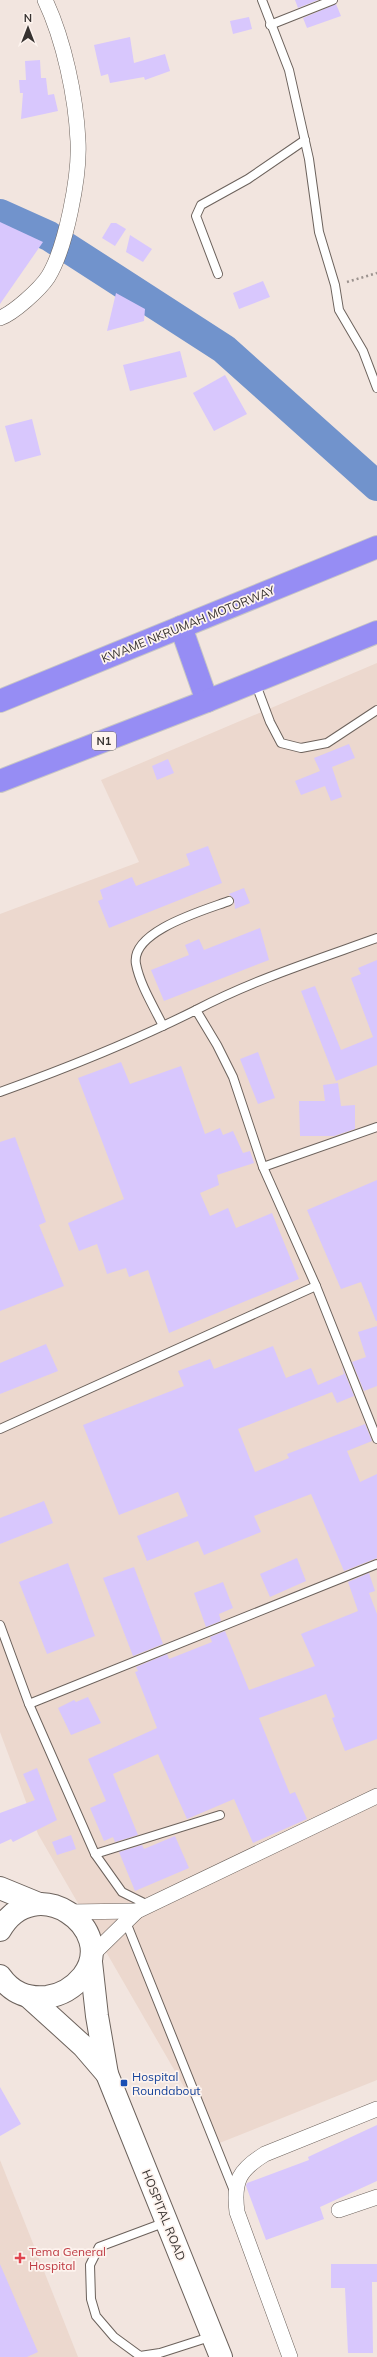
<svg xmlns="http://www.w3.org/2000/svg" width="377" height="2357" viewBox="0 0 377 2357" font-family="Mulish,sans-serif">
	<rect width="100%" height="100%" fill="#f2e5df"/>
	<g fill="#ecd8ce">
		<polygon points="377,663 377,2080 217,2144 38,1834 0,1732 0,914 139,862 101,780"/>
		<polygon points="0,2160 78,2357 0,2357"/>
	</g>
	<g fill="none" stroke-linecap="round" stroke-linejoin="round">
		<polyline stroke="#7193cc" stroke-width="30" points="0,214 49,236 224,349 377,486"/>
	</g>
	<g fill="#d8c7fd">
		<polygon points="295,0 318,0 298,8"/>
		<polygon points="336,4 341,16 307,28 303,18"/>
		<polygon points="249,17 252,29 233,34 230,21"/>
		<polygon points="130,37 134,63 165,54 170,71 145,80 144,77 110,83 108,74 101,76 94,45"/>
		<polygon points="40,60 41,78 46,78 48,95 54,94 58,111 21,119 23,93 20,93 19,80 26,80 25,61"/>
		<polygon points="0,222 43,242 0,304"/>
		<polygon points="111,223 116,223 126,229 115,246 102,238"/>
		<polygon points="130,235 152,249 143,262 126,252"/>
		<polygon points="263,281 270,297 239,309 233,293"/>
		<polygon points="116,293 145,309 144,321 107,331"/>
		<polygon points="180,351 187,377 130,391 123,365"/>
		<polygon points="225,375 247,414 214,431 193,393"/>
		<polygon points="32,419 41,455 15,462 5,426"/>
		<polygon points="349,744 355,758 332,767 342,797 331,801 325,786 301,795 295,781 320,771 314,758"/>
		<polygon points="168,759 174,773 157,780 152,766"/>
		<polygon points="208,846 222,883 109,928 98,901 103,899 100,890 132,877 136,886 190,865 186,854"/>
		<polygon points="244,888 250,903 235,909 234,899 229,894"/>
		<polygon points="260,928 269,960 164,1001 151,970 189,955 185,945 199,939 204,950"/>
		<polygon points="377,960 377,1065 336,1081 301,991 315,986 341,1050 373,1037 351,978 361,974 358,968"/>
		<polygon points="258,1052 275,1098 258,1104 240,1059"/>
		<polygon points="121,1062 130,1084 181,1066 205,1134 220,1128 223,1135 233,1131 243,1153 250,1151 254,1163 217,1175 219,1185 200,1193 210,1216 228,1208 236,1228 272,1213 299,1279 169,1333 148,1270 129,1277 126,1268 107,1274 97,1244 79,1251 68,1223 124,1199 78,1078"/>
		<polygon points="338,1083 341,1106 355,1105 355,1129 334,1136 300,1136 299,1101 325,1101 323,1085"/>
		<polygon points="15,1137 46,1222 39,1225 64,1286 0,1311 0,1142"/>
		<polygon points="377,1180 377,1321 376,1321 361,1282 341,1289 307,1210"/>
		<polygon points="377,1326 377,1386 364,1391 352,1362 366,1357 358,1332"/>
		<polygon points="46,1344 58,1371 0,1394 0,1363"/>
		<polygon points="273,1346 286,1378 311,1368 318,1385 344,1374 342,1366 354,1396 337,1403 332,1392 238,1429 255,1472 289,1458 287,1454 365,1424 372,1441 347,1451 360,1482 377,1474 377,1558 344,1571 311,1494 254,1516 261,1532 204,1555 198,1541 147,1561 137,1536 188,1516 178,1492 119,1515 83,1425 184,1386 178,1371 210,1359 214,1369"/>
		<polygon points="44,1501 53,1523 0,1544 0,1518"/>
		<polygon points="297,1558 306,1581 270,1597 260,1574"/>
		<polygon points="68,1563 95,1636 47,1654 19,1582"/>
		<polygon points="134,1567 163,1644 133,1656 103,1578"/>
		<polygon points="369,1573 375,1591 369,1593 377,1614 377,1739 345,1751 332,1718 335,1717 326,1694 259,1718 290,1794 295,1792 307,1819 253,1843 234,1799 187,1819 158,1754 113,1774 138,1835 115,1842 113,1837 104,1841 90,1808 106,1801 88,1759 157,1728 135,1672 138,1671 136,1667 167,1654 169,1659 212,1642 210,1637 225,1631 249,1690 315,1666 301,1634 358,1611 348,1582"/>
		<polygon points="223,1582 233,1608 219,1614 221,1621 206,1627 194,1593"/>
		<polygon points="88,1697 101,1723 71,1735 58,1708 74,1700 76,1702"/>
		<polygon points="37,1768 57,1820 13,1842 11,1839 0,1844 0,1813 35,1800 23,1774"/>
		<polygon points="71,1835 76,1849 57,1855 52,1842"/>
		<polygon points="175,1836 189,1868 135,1891 119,1852 142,1845 144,1849"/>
		<polygon points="0,2087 21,2124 0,2136"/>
		<polygon points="377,2125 377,2181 320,2207 324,2219 266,2240 246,2186 247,2183 309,2160 308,2157"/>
		<polygon points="0,2264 38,2352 27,2357 0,2357"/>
		<polygon points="331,2264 377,2264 377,2282 372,2282 373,2353 348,2353 345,2288 331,2288"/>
	</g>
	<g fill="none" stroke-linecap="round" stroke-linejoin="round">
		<defs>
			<g id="lane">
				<polyline points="262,0 289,70 309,159 319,232 335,285 339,310 363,351 377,388"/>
				<polyline points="270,25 333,0"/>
				<polyline points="218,274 196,216 201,205 248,179 305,140"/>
				<polyline points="255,682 270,722 281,743 301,748 327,743 377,710"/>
				<path d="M196,1010C253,980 316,960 377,938"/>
				<path d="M163,1026C154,1007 140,985 136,964C130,931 205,910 229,901"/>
				<path d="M0,1092C67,1068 132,1042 196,1010L217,1045L233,1077L263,1167L316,1286L0,1429"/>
				<polyline points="263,1167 377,1127"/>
				<polyline points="316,1286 377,1439"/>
				<polyline points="0,1625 29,1704 95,1854 122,1892 148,1905"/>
				<polyline points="29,1704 377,1564"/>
				<polyline points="95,1854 220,1815"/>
				<polyline points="126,1922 234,2191"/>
				<polyline points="166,2222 99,2247 90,2265 91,2299 96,2316 114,2337 140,2356 160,2353 213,2336"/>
			</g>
			<g id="street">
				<path d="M0,318C14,313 40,289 48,277C66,248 80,175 78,141C76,97 64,40 45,0"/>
				<polyline points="69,1912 137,1911"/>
				<polyline points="92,1955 137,1911 377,1796"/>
				<polyline points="339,2210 377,2197"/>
				<path d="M290,2357L237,2212C233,2181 239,2170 265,2154L377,2109"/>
			</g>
			<g id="secondary">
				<polyline points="0,1888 39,1904"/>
				<path d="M0,1930C35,1869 119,1929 83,1976C74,1987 61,1995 47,1997C27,1999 12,1993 0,1976"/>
				<polyline points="91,1962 97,2016 107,2074 221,2357"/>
				<polyline points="29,1997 83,2046 107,2074"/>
			</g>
			<g id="highway">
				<polyline points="181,627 207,701"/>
				<polyline points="0,701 377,547"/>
				<polyline points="0,781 207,701 377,632"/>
			</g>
		</defs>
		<use href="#lane" stroke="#6c625c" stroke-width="10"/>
		<use href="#street" stroke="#6c625c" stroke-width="16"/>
		<use href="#secondary" stroke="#6c625c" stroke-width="24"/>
		<use href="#highway" stroke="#c7c6c5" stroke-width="24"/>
		<polyline stroke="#9b928e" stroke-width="2.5" stroke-dasharray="2 3" stroke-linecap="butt" points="347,282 377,273"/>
		<use href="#lane" stroke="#fff" stroke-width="8"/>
		<use href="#street" stroke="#fff" stroke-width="15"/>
		<use href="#secondary" stroke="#fff" stroke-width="22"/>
		<use href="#highway" stroke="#968df4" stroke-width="22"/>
	</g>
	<rect fill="#1a4fb4" stroke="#fdf3ee" stroke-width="1.5" x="120" y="2079" width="8" height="8" rx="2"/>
	<path fill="#e0444e" stroke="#fdf3ee" stroke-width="1.5" d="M18 2252h4v4h4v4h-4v4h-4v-4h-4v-4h4z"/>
	<g text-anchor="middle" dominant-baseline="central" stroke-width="3.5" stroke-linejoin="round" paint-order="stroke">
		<rect fill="#fdf3ee" stroke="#726c69" stroke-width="1" x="92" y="732" width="24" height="18" rx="3"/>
		<g font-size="11" font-weight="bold" fill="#373230">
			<text x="104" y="741">N1</text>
		</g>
		<g font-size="12" fill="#373230" stroke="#fdf3ee">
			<text transform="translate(188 624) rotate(-22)">KWAME NKRUMAH MOTORWAY</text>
			<text transform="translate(164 2215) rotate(68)">HOSPITAL ROAD</text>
		</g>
		<g font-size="12" fill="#164399" stroke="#fdf3ee" text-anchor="start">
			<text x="132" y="2076">Hospital<tspan x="132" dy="14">Roundabout</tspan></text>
		</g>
		<g font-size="12" fill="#be3a42" stroke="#fdf3ee" text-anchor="start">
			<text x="29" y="2251">Tema General<tspan x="29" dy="14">Hospital</tspan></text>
		</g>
	</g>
	<g transform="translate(28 28)" stroke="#fdf3ee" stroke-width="3" paint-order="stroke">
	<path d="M0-3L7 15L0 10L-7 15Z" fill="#373230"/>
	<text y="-6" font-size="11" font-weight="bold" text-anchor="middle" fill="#373230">N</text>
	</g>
</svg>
